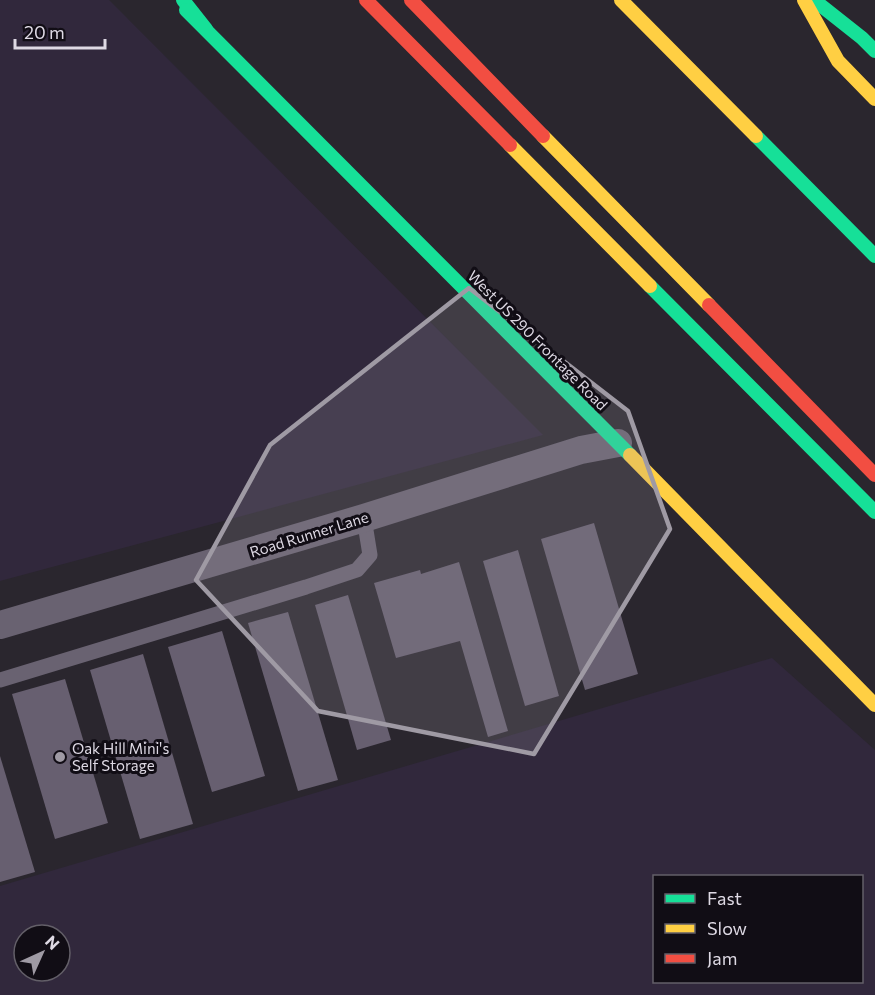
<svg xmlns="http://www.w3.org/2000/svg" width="875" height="995" viewBox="0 0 875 995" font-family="Commissioner,sans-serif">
	<rect width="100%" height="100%" fill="#2a262e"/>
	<g fill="#31283c" fill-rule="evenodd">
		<polygon points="0,0 109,0 543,435 0,581"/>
		<path d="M772,658L875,750V995H0V886ZM654,876H862V982H654ZM24,935H60V971H24Z"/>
	</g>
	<g fill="#675f70">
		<polygon points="594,523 638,674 585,690 541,539"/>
		<polygon points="518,550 559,696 525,706 483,561"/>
		<polygon points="459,562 508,731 488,737 460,641 396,658 374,583 420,570 421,574"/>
		<polygon points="348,595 391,740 357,750 315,605"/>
		<polygon points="288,612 338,780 298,791 248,623"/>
		<polygon points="222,631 265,776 212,792 168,647"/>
		<polygon points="143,654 193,824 140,839 90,670"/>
		<polygon points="65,679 108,823 55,839 12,694"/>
		<polygon points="0,756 35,872 0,882"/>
	</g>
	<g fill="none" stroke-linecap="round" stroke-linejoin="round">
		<polyline stroke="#696271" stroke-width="15" points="0,680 306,587 357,570 370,555 364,518"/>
		<polyline stroke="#696271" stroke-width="28" points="0,625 364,518 581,450 618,443"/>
		<g stroke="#16e098" stroke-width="14">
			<polyline points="183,0 206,29"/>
			<polyline points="814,0 862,38 875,51"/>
			<polyline points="186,10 630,455"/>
			<polyline points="756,136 875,256"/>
			<polyline points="650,286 875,512"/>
		</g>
		<g stroke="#ffcf43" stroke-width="14">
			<polyline points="621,0 756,136"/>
			<polyline points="804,0 838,61 875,99"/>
			<polyline points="543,136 709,305"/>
			<polyline points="510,145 650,286"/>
			<polyline points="630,455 875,705"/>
		</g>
		<g stroke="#f24e42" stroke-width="14">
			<polyline points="366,0 510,145"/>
			<polyline points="411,0 543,136"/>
			<polyline points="709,305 875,475"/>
		</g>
	</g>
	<path fill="#9f9aa4" fill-opacity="0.2" stroke="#9f9aa4" stroke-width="4.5" stroke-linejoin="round" d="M469,288L628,411L670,529L534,754L318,711L196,580L270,445Z"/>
	<circle fill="#9f9aa4" stroke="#110d15" stroke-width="2" cx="60" cy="757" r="6"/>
	<g text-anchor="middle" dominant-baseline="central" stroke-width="6" stroke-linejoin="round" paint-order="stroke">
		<g font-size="15" fill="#ded9e4" stroke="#110d15">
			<text transform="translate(538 340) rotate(45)">West US 290 Frontage Road</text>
			<text transform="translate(309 534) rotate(-17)">Road Runner Lane</text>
		</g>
		<g font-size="15" fill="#ded9e4" stroke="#110d15" text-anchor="start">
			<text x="72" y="748">Oak Hill Mini's<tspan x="72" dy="17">Self Storage</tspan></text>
		</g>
	</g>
	<rect x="653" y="875" width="210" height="108" fill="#110d15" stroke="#635f68" stroke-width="1.5"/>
	<rect x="665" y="894" width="30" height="9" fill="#16e098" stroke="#635f68" stroke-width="1.5"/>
	<text x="707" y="905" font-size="18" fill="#ded9e4">Fast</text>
	<rect x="665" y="924" width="30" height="9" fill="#ffcf43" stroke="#635f68" stroke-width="1.5"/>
	<text x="707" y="935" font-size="18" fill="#ded9e4">Slow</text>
	<rect x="665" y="954" width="30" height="9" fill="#f24e42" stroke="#635f68" stroke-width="1.5"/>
	<text x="707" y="965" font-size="18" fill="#ded9e4">Jam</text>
	<g transform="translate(42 953) rotate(45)"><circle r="28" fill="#110d15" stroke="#635f68" stroke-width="1.5"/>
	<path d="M0-4.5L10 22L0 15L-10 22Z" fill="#9f9aa4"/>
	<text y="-9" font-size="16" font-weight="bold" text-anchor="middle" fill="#ded9e4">N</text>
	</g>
	<path d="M15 39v9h90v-9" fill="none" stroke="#ded9e4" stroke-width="3"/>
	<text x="24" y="39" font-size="18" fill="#ded9e4" stroke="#110d15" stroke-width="4.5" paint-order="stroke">20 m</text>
</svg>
